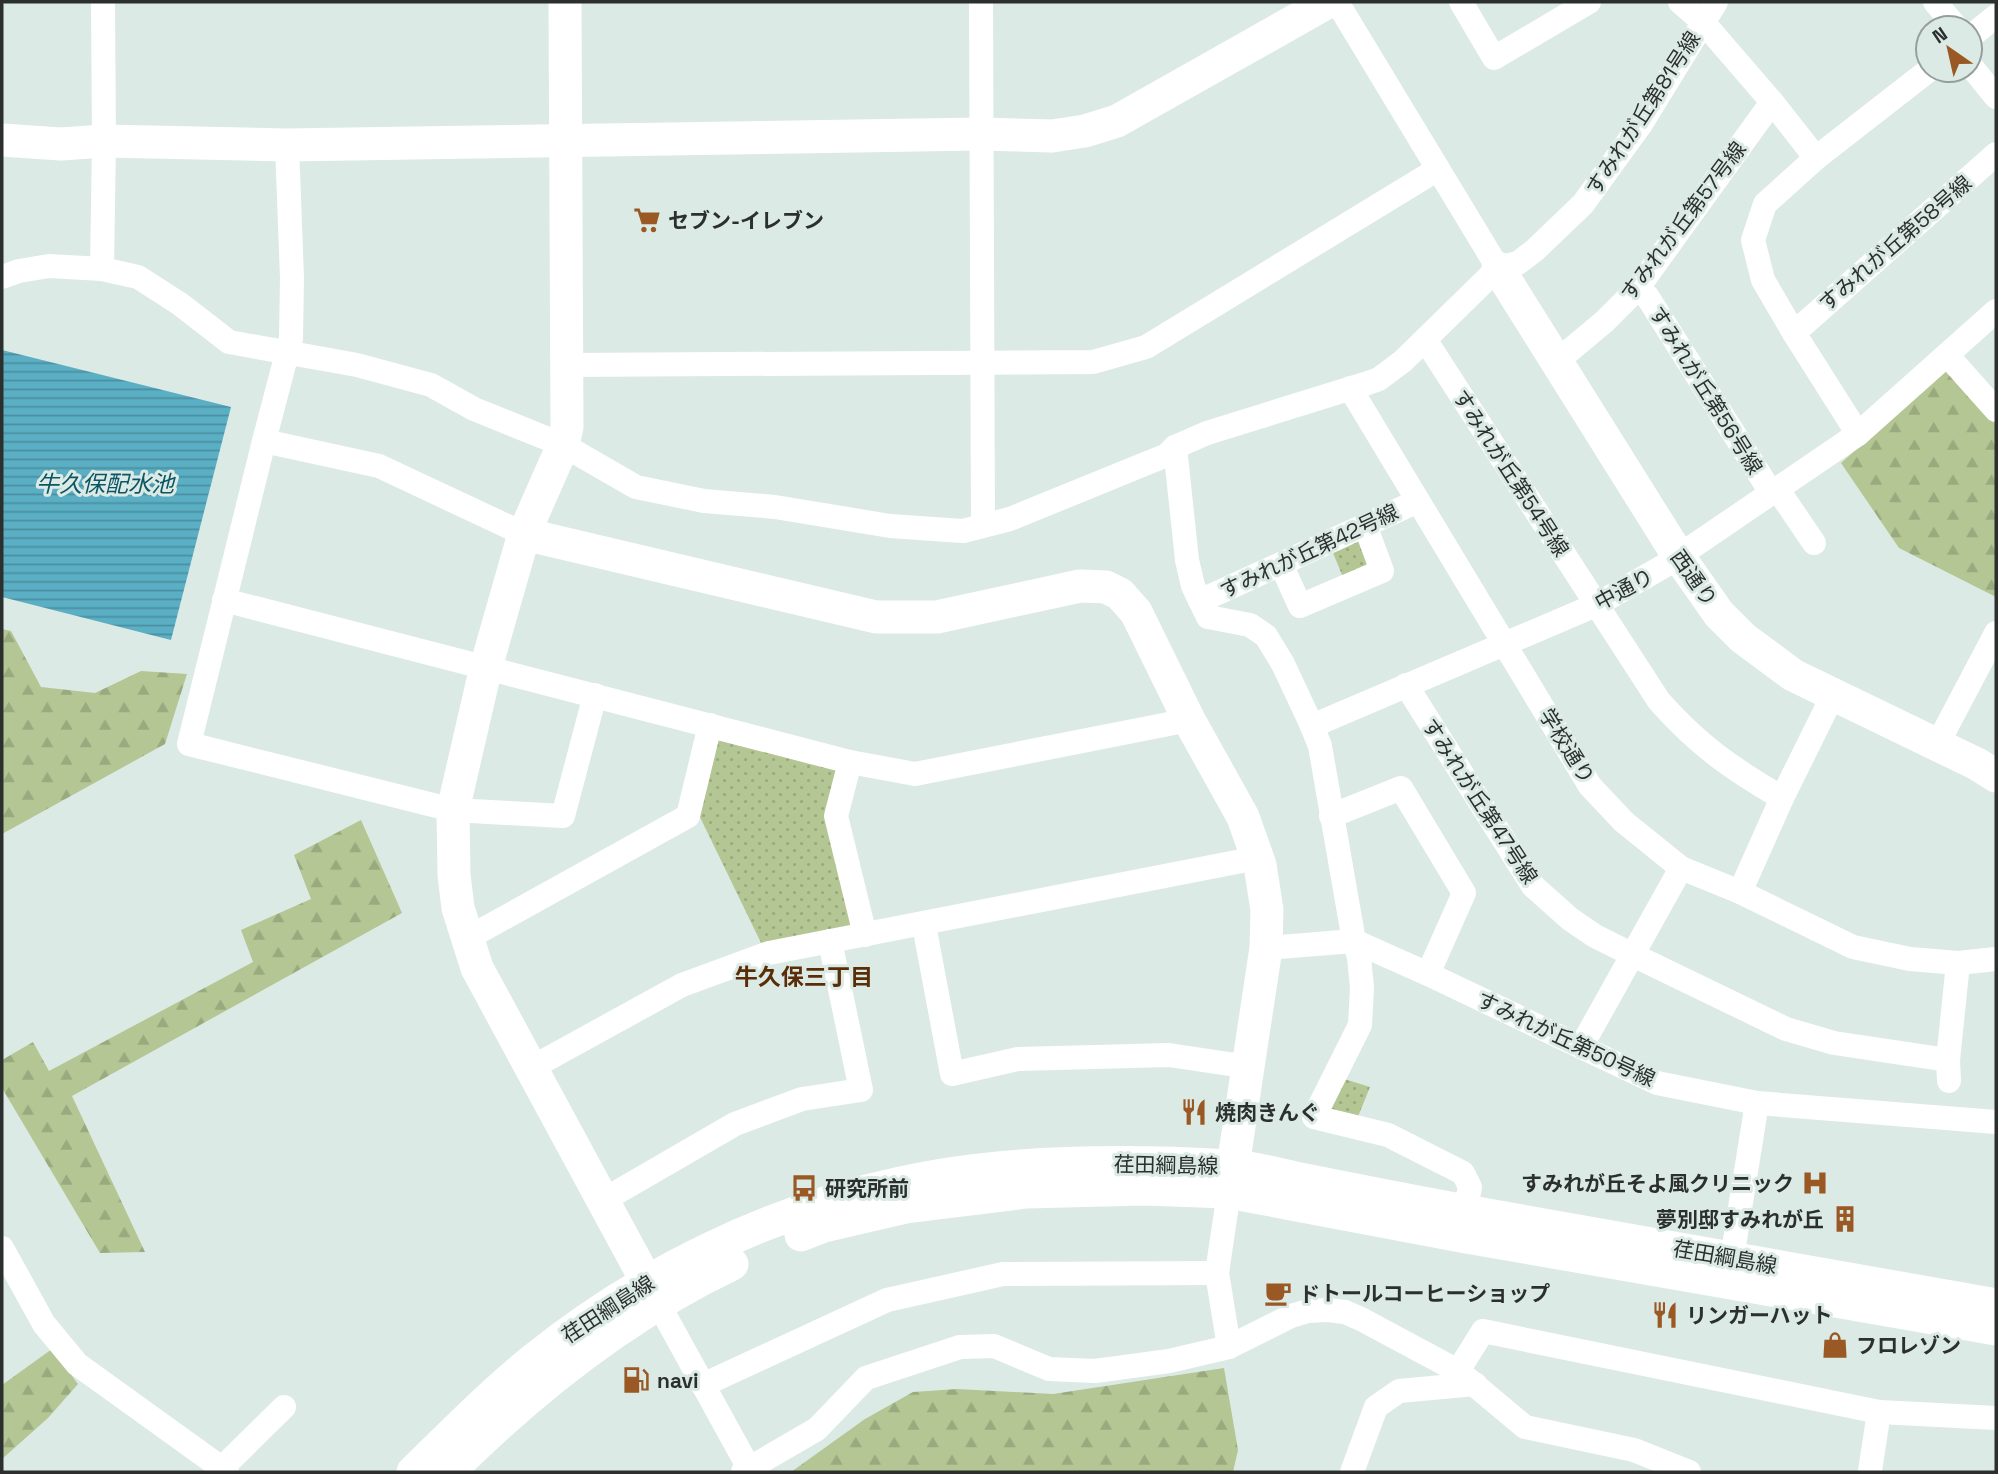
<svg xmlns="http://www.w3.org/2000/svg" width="1998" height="1474" viewBox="0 0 1998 1474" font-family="'Space Grotesk','Noto Sans JP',sans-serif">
	<defs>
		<pattern id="forest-firs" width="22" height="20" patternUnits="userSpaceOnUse" patternTransform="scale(1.75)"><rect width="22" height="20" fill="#b3c693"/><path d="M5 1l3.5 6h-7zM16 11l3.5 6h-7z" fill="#9aaa7f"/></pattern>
		<pattern id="park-dots" width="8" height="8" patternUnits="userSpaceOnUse" patternTransform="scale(1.75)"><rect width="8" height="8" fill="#b3c693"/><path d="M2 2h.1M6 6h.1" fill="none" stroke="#9aaa7f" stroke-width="1.8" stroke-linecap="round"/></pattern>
		<pattern id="water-rules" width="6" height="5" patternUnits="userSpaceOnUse" patternTransform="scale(1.75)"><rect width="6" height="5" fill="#5bafc4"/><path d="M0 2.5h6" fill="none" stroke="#4b8fa0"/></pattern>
	</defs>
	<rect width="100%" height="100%" fill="#dceae5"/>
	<g fill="url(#forest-firs)">
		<polygon points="1947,369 1996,424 1996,597 1899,548 1841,463"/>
		<polygon points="2,629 11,631 41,687 95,693 141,671 187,674 165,744 2,834"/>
		<polygon points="361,820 402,913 72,1096 145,1252 100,1253 2,1088 2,1060 33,1042 49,1071 253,962 241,930 311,899 294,855"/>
		<polygon points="52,1349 78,1384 48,1418 2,1459 2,1385"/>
		<polygon points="1224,1368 1238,1450 1233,1472 791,1472 865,1419 913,1392 957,1389 1053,1394"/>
	</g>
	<g fill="url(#park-dots)">
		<polygon points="1354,539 1364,543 1372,565 1345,582 1331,548"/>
		<polygon points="716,736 839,769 854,926 763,947 699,815"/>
		<polygon points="1341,1078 1370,1087 1357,1119 1323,1111"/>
	</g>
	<polygon fill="url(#water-rules)" points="2,350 231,407 171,640 2,597"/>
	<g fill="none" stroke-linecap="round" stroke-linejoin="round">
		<g stroke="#fff" stroke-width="24">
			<polyline points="981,2 983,525"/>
			<polyline points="1337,2 1498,268"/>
			<polyline points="1461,2 1494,58 1589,2"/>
			<polyline points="1680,2 1703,22 1772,102 1816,158"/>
			<polyline points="1935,2 1957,28"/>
			<polyline points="1970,37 1996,16"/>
			<polyline points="1970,65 1996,97"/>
			<polyline points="102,269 104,141 103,2"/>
			<polyline points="2,277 19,271 49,266 102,269 138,277 180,304 229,342 357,365 431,385 474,409 563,445 636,487 704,501 775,507 890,526 963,531 1010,519 1167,455 1175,447 1207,433 1368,383 1379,379 1403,361 1498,268 1518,263 1535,250 1583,204 1641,124 1716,2"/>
			<polyline points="1637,289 1647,296 1772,494"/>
			<polyline points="1794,333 1996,154"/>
			<path d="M1426,341L1659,701C1699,746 1731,768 1782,798"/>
			<polyline points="1947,355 1996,410"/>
			<polyline points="1556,362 1605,321 1637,289 1772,102"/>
			<polyline points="566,365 1093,362 1146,347 1438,169"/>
			<polyline points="1350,388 1590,786 1624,822 1681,868 1740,892 1853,947 1910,959 1958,963 1996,959"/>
			<polyline points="1858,434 1794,333 1763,280 1753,240 1765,204 1816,158 1929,70"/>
			<polyline points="264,441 291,338 292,278 287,145"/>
			<polyline points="1175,447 1187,560 1193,586 1208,617 1250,625 1266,636 1283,664 1312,726 1320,746 1354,941 1359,957 1362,988 1360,1025 1314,1117 1388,1135 1463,1173 1470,1187 1465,1211"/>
			<polyline points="1778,490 1814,543"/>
			<polyline points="524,534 379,466 264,441 189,744 453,810 563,816 595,695"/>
			<polyline points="1281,564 1300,606 1382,571 1365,525"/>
			<polyline points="224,600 850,762 915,774 1189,720"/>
			<polyline points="1200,601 1418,501"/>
			<polyline points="1406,685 1533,886 1570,919 1595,936 1633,955 1786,1029 1834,1043 1948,1060"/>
			<polyline points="1312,726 1596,605 1664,566 1858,434 1996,311"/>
			<polyline points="1937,745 1996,633"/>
			<polyline points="850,762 836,816 865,935"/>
			<polyline points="1331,816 1401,788 1464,893 1428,974"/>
			<polyline points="1740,892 1782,798 1833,695"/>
			<polyline points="924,925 952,1074 1018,1059 1169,1055 1249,1067"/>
			<polyline points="466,939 688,816 710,725"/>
			<polyline points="1266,948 1354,941 1428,974 1657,1083 1757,1103 1996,1122"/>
			<polyline points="1581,1047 1681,868"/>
			<polyline points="531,1068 682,985 769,953 1257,858"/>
			<polyline points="1949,1081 1948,1060 1958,963"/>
			<polyline points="602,1201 735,1124 802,1099 861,1090 830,941"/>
			<polyline points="2,1248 44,1324 77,1364 227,1472"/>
			<polyline points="1732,1258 1757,1103"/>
			<polyline points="658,1303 750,1470"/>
			<polyline points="1229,1347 1217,1273 1231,1178"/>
			<polyline points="1458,1371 1483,1331 1879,1412 1996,1418"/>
			<polyline points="703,1385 887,1300 1003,1274 1217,1273"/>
			<polyline points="221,1469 284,1407"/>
			<polyline points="1870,1471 1879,1412"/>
			<polyline points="743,1472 817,1429 866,1378 960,1347 994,1346 1049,1369 1095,1371 1169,1361 1229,1347 1291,1316 1308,1311 1327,1310 1345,1312 1361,1319 1458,1371 1525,1427 1634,1450 1689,1472"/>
			<polyline points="1352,1472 1376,1407 1399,1391 1475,1384"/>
		</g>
		<g stroke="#fff" stroke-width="33">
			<polyline points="565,2 567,427 563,445 524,534 486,667 453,810 454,875 458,908 477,968 647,1282"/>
			<polyline points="2,140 61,144 104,141 287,145 980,134 1052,136 1085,131 1117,121 1328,2"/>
			<polyline points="1498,268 1679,557 1719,614 1743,638 1793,675 1977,764 1996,776"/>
			<polyline points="524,534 876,617 937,617 1080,586 1106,587 1120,594 1136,612 1189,720 1243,817 1260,865 1267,910 1266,948 1233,1166"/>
			<polyline points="801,1235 824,1226 906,1207 1026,1192 1144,1189 1228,1192 1461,1236 1996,1329"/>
			<path d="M413,1472C453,1433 493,1392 537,1357C642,1273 769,1211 901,1183C1002,1160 1126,1160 1230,1166C1254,1167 1280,1175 1305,1180C1360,1191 1415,1202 1471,1212C1646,1243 1821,1274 1996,1305"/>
			<path d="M449,1472C533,1388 625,1315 732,1264"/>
		</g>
	</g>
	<defs>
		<symbol id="supermarket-bare" viewBox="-9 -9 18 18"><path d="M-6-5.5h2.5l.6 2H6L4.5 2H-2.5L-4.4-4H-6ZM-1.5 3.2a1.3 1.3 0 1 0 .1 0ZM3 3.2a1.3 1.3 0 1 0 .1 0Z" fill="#995824" stroke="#dceae5" stroke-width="2.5" paint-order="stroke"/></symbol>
		<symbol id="restaurant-bare" viewBox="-9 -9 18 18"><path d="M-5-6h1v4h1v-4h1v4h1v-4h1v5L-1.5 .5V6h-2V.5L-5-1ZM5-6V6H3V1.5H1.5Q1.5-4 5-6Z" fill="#995824" stroke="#dceae5" stroke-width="2.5" paint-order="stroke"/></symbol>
		<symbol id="hospital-bare" viewBox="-9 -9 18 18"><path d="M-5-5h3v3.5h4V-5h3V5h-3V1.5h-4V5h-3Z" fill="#995824" stroke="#dceae5" stroke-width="2.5" paint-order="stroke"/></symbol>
		<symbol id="bus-bare" viewBox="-9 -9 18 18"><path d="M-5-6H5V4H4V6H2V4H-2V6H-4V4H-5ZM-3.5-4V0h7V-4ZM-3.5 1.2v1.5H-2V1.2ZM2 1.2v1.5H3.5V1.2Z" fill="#995824" stroke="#dceae5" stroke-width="2.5" paint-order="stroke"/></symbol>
		<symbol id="building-bare" viewBox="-9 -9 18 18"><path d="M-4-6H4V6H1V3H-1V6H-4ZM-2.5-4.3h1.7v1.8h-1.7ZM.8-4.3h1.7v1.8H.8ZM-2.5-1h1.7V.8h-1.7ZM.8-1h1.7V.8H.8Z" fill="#995824" stroke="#dceae5" stroke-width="2.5" paint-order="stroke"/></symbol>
		<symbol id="cafe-bare" viewBox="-9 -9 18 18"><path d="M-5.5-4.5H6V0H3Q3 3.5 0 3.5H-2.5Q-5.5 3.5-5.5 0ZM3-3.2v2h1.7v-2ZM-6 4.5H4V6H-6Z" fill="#995824" stroke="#dceae5" stroke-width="2.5" paint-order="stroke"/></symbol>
		<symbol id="shop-bare" viewBox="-9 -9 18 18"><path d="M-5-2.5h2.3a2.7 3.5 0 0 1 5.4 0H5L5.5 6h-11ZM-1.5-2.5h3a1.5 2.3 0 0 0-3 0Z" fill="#995824" stroke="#dceae5" stroke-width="2.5" paint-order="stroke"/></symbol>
		<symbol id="fuel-bare" viewBox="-9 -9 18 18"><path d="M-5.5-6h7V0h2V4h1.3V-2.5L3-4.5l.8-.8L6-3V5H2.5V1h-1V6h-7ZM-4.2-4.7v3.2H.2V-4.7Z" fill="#995824" stroke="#dceae5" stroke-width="2.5" paint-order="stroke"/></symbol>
	</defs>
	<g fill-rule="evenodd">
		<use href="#supermarket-bare" x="628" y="201" width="38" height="38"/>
		<use href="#restaurant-bare" x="1175" y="1093" width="38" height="38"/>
		<use href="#hospital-bare" x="1796" y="1164" width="38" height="38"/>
		<use href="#bus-bare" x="785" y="1169" width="38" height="38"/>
		<use href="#building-bare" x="1826" y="1200" width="38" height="38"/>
		<use href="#cafe-bare" x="1259" y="1274" width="38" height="38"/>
		<use href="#restaurant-bare" x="1646" y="1296" width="38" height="38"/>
		<use href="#shop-bare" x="1816" y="1326" width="38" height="38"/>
		<use href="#fuel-bare" x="617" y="1361" width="38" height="38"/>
	</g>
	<g text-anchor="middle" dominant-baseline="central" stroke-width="6" stroke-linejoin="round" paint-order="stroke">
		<g font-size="21" fill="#2b302e" stroke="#dceae5">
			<text transform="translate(1643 113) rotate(-57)">すみれが丘第81号線</text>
			<text transform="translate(1683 221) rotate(-53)">すみれが丘第57号線</text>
			<text transform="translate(1895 243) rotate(-41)">すみれが丘第58号線</text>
			<text transform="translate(1706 390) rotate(58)">すみれが丘第56号線</text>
			<text transform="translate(1511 473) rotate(57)">すみれが丘第54号線</text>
			<text transform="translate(1309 551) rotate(-25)">すみれが丘第42号線</text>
			<text transform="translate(1694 578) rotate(55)">西通り</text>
			<text transform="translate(1624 589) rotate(-28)">中通り</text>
			<text transform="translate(1567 746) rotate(58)">学校通り</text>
			<text transform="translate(1480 801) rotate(57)">すみれが丘第47号線</text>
			<text transform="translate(1566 1039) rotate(25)">すみれが丘第50号線</text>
			<text transform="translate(1166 1165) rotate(1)">荏田綱島線</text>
			<text transform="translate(1725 1257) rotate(10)">荏田綱島線</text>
			<text transform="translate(608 1309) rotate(-33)">荏田綱島線</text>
		</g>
		<g font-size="21" font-weight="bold" fill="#2b302e" stroke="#dceae5" text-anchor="start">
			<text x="668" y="220">セブン-イレブン</text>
			<text x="1215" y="1112">焼肉きんぐ</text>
			<text x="1794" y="1183" text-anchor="end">すみれが丘そよ風クリニック</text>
			<text x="825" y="1188">研究所前</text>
			<text x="1824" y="1219" text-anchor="end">夢別邸すみれが丘</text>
			<text x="1299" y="1293">ドトールコーヒーショップ</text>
			<text x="1686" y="1315">リンガーハット</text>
			<text x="1856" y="1345">フロレゾン</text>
			<text x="657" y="1380">navi</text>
		</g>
		<g font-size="23" font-style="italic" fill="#0b5564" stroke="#dceae5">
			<text x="105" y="484">牛久保配水池</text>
		</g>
		<g font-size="23" font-weight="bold" fill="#592d07" stroke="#dceae5">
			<text x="804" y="977">牛久保三丁目</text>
		</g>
	</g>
	<rect width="1998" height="1474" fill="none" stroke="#2b302e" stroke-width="7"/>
	<g transform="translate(1949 49) rotate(326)"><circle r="33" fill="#dceae5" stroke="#95a09c" stroke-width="2"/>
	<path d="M0-5L12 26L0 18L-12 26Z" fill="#995824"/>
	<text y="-10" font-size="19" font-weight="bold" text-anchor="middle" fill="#2b302e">N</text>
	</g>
</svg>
